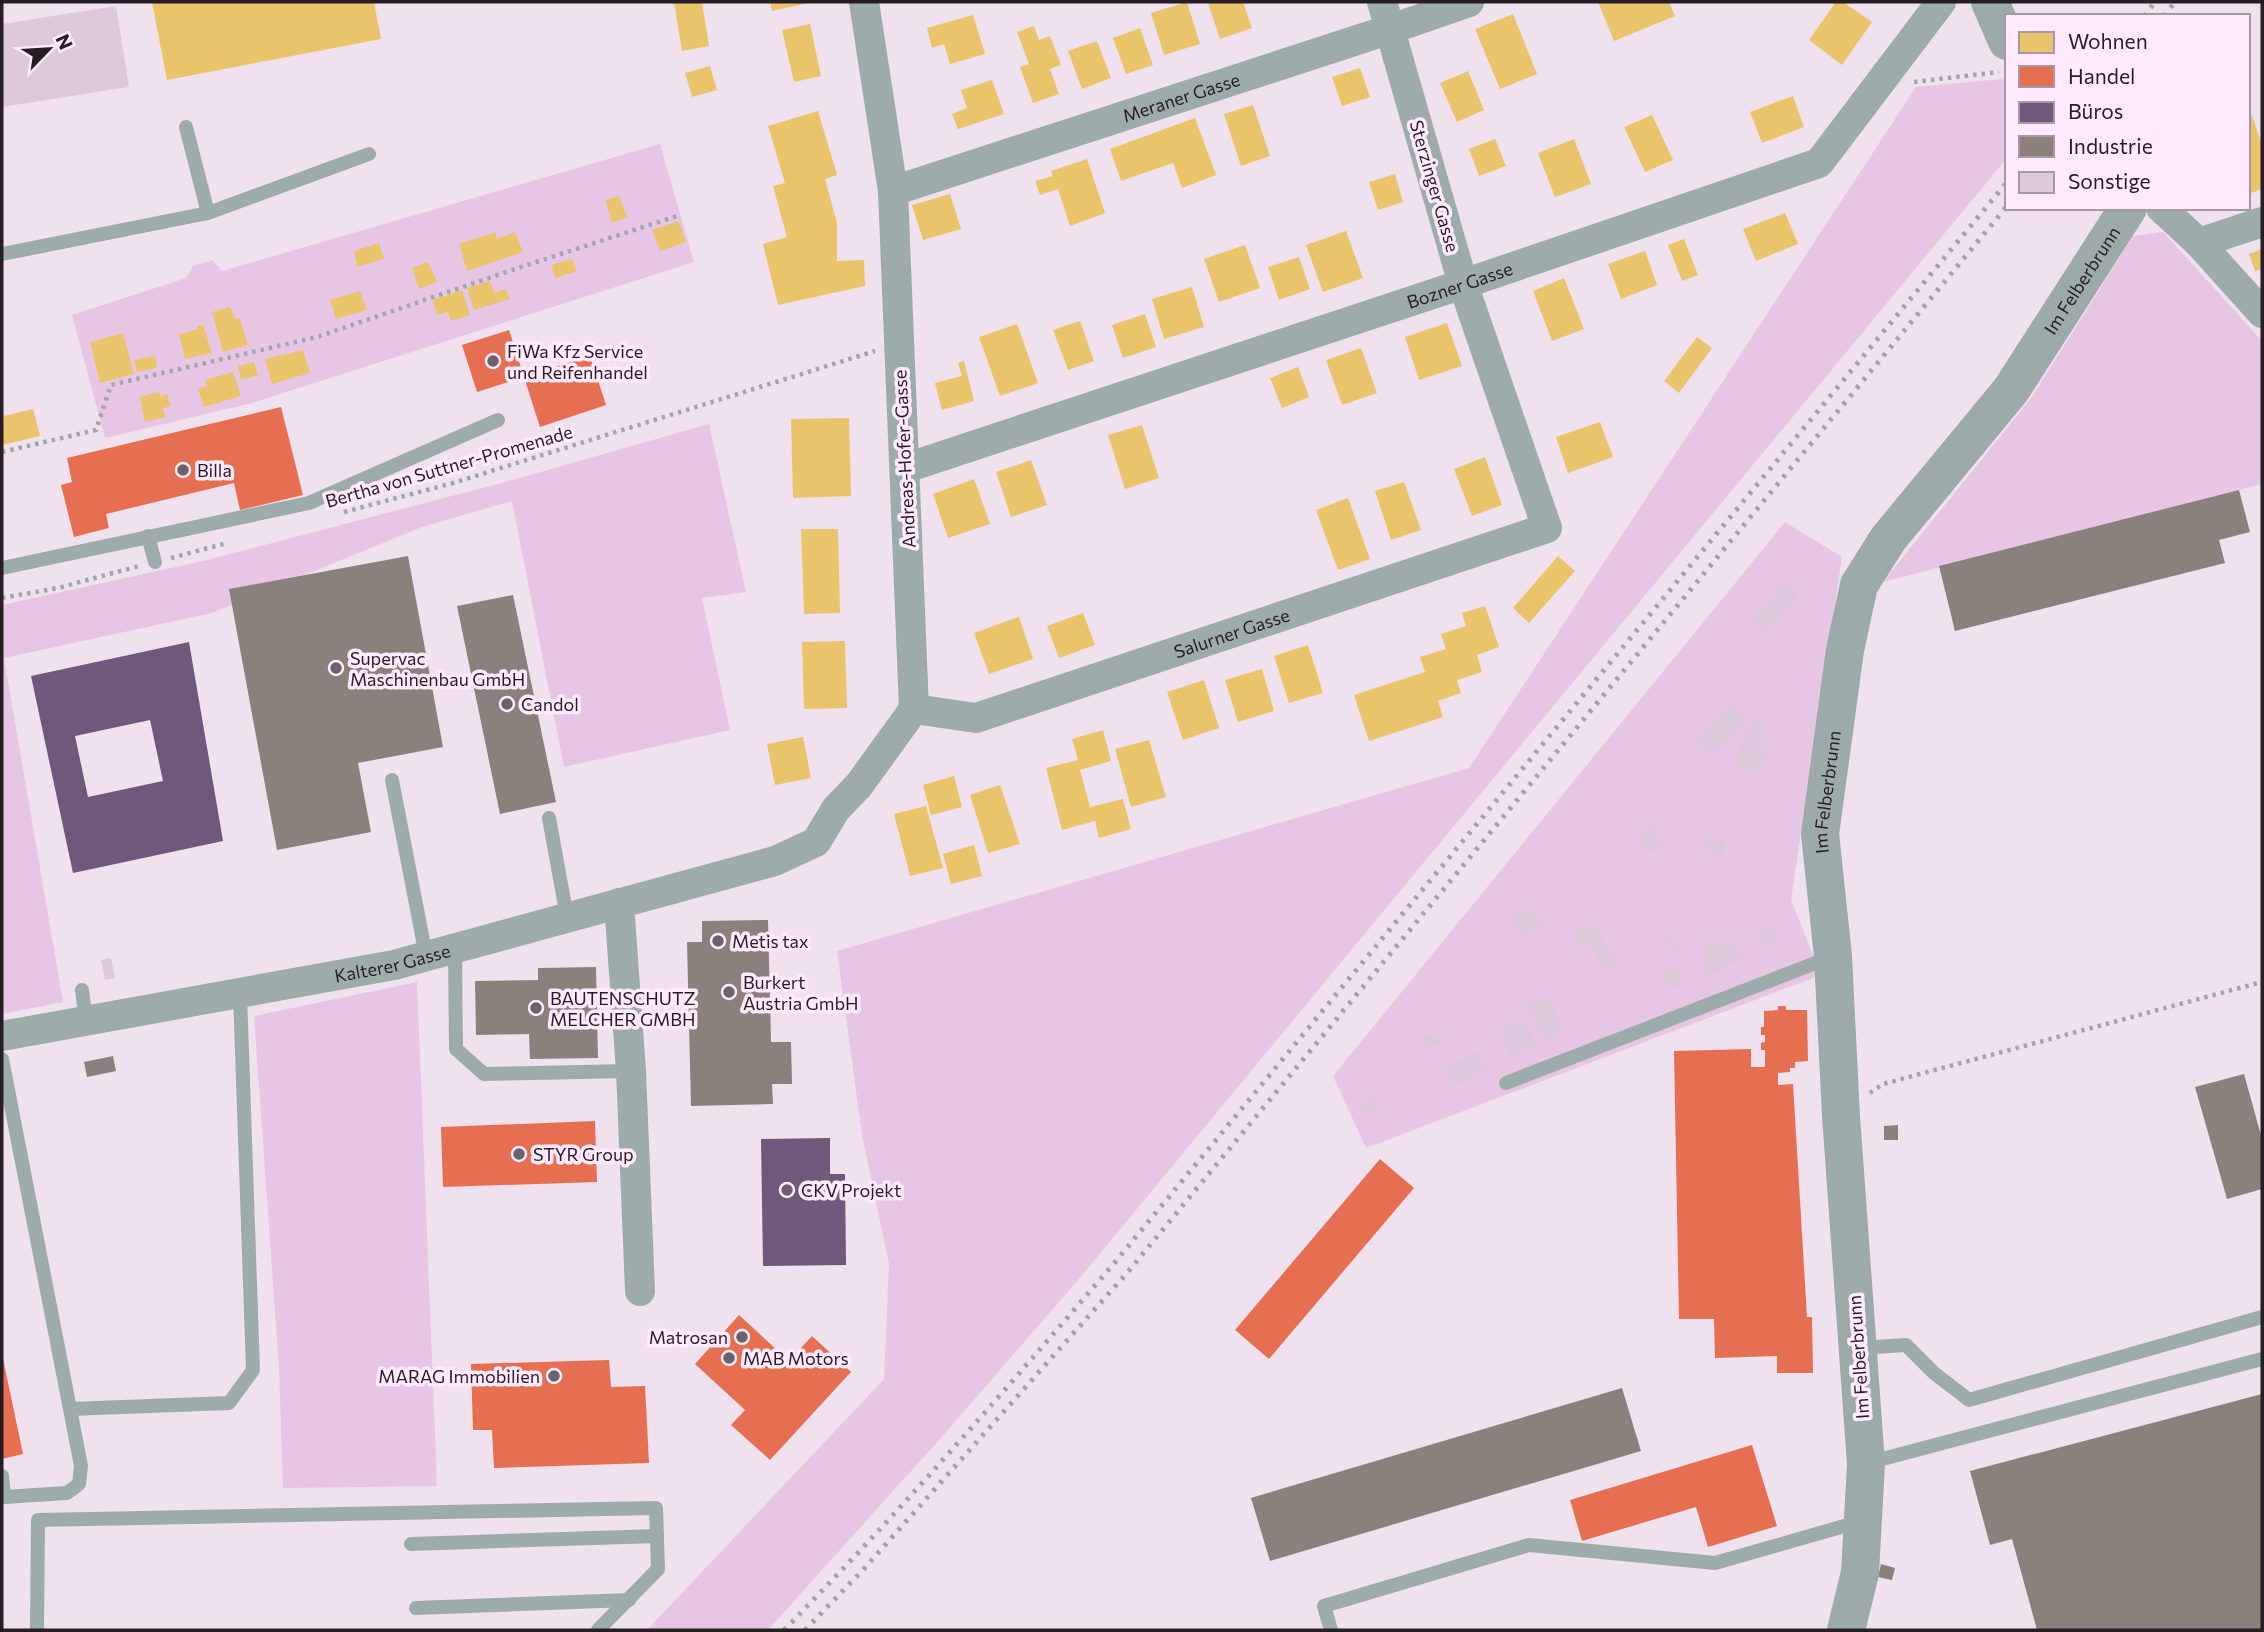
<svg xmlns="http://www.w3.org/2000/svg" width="2264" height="1632" viewBox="0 0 2264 1632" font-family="Commissioner,sans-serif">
	<rect width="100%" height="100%" fill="#efe1ee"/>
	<g fill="#e7c6e5">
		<polygon points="2002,79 2007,84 2007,158 1079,1279 940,1439 768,1630 647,1630 884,1379 889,1264 862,1135 837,951 1469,768 1916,87"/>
		<polygon points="660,144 694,262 252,403 105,438 72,315 186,278 193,266 213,260 222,271"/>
		<polygon points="2163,232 2262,341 2262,484 1883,582 2032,397 2133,236"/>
		<polygon points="709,424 746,592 702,598 730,730 564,767 512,501 422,527 212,613 4,658 63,1002 2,1014 2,605 203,561 509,481"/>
		<polygon points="1785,522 1842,557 1791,900 1821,975 1366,1148 1333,1076"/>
		<polygon points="417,982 437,1486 283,1488 279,1368 254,1016"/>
	</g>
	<g fill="#e9c46a">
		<polygon points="152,2 374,2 381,39 167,80"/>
		<polygon points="674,2 702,2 709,46 682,51"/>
		<polygon points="770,2 809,2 809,3 772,11"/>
		<polygon points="1187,2 1200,44 1164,55 1151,13"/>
		<polygon points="1212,2 1243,2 1252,28 1220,39 1208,3"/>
		<polygon points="1598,2 1669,2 1675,16 1614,41"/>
		<polygon points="1836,2 1843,2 1872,22 1842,65 1809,40"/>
		<polygon points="1513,14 1537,74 1500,89 1475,29"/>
		<polygon points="973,15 985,54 950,64 944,44 932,48 927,28"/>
		<polygon points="810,24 821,76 794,82 782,30"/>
		<polygon points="1034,26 1039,40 1050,36 1061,65 1050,69 1059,94 1033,103 1020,67 1029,64 1017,32"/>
		<polygon points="1140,28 1153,65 1126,74 1113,38"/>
		<polygon points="1097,41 1111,78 1082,89 1068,51"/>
		<polygon points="710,66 717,90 692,97 685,73"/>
		<polygon points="1360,68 1370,97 1342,106 1332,77"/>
		<polygon points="1468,71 1484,110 1457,122 1440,83"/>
		<polygon points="992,80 1004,114 958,129 952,114 967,108 961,90"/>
		<polygon points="1793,96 1804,127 1762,143 1750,112"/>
		<polygon points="1253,105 1270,156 1241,166 1224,114"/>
		<polygon points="818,111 837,175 825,179 837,223 837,261 864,260 865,286 778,305 763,244 787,237 773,186 785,183 768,126"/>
		<polygon points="1652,115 1673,160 1645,172 1624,127"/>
		<polygon points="2252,115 2262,145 2262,189 2248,194 2248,116"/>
		<polygon points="1195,118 1216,175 1182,188 1173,163 1121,181 1110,149"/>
		<polygon points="1495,139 1506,166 1479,176 1469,149"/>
		<polygon points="1574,139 1591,184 1555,197 1538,153"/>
		<polygon points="1087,159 1105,213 1070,226 1058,189 1040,195 1035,181 1053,176 1051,171"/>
		<polygon points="1395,174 1403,202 1378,210 1369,182"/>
		<polygon points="950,194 961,229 923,240 912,205"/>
		<polygon points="619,196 627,217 612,223 605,200"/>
		<polygon points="1785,213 1798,244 1756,261 1743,229"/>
		<polygon points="678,221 686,242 660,251 652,230"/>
		<polygon points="1346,231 1363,278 1323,292 1306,245"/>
		<polygon points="495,232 497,239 515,232 523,252 467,271 459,244"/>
		<polygon points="1684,239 1698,275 1682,281 1668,245"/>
		<polygon points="379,243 384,259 357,267 354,251"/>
		<polygon points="1245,245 1260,288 1219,302 1204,259"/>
		<polygon points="2262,249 2262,269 2255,271 2249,254"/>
		<polygon points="1645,251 1657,285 1621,299 1608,264"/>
		<polygon points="1299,257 1310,289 1279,300 1268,267"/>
		<polygon points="572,259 577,271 555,278 551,265"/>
		<polygon points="428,262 437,282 419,289 412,268"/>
		<polygon points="1564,278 1584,329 1552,341 1533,291"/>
		<polygon points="490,281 494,293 506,289 510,299 474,310 467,288"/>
		<polygon points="1192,287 1204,327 1164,339 1152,299"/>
		<polygon points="462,290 470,315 451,321 448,312 437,315 433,300"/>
		<polygon points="360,291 367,310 336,319 330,300"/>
		<polygon points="230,307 235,319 240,318 248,345 223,352 212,312"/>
		<polygon points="1145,314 1156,347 1123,358 1112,325"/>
		<polygon points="1080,321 1094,361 1068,370 1053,330"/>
		<polygon points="1447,323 1462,366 1419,380 1405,337"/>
		<polygon points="1017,324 1038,383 1000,396 979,337"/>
		<polygon points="203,325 212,353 185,359 179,334 198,329 197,326"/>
		<polygon points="123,333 134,374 100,383 90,342"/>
		<polygon points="1697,337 1712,348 1679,393 1664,381"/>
		<polygon points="1361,348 1377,393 1342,405 1326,360"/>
		<polygon points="303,350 310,373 272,384 265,359"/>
		<polygon points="155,356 157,368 137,372 134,360"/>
		<polygon points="964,361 974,401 942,410 935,383 962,376 958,363"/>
		<polygon points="254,362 258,375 241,380 238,366"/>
		<polygon points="1298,367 1309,397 1282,408 1270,378"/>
		<polygon points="233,372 241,396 204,407 198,389 207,386 205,380"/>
		<polygon points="159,392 160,397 167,394 171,406 163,408 166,417 145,422 140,397"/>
		<polygon points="33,409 40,436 2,445 4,416"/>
		<polygon points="849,418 851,496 793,498 791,419"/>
		<polygon points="1600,422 1613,457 1568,473 1556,437"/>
		<polygon points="1142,425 1159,478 1125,489 1108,435"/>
		<polygon points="1485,457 1502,505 1472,516 1454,469"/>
		<polygon points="1031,460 1047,505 1011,517 996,472"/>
		<polygon points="974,479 990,524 948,538 933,494"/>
		<polygon points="1404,482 1421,530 1391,540 1375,491"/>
		<polygon points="1348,498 1370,559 1338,570 1316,510"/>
		<polygon points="801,529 838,529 840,613 804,614"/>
		<polygon points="1558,556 1575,571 1529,623 1513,608"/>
		<polygon points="1485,606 1499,647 1477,655 1482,672 1457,680 1461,693 1438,701 1443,717 1369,741 1354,695 1425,672 1420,657 1446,649 1441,634 1466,626 1462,613"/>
		<polygon points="1083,613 1095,645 1059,658 1047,626"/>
		<polygon points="1019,617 1033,659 989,674 974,633"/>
		<polygon points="845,641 847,708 804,709 802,642"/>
		<polygon points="1308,645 1323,693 1289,703 1274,656"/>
		<polygon points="1262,669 1274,711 1238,722 1225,680"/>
		<polygon points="1204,680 1219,728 1183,740 1167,692"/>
		<polygon points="1103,730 1111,761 1080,770 1090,807 1123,799 1131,829 1099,838 1095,821 1062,830 1046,768 1078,760 1072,739"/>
		<polygon points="803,737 811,778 775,785 767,744"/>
		<polygon points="1149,740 1166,797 1131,807 1115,749"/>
		<polygon points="954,776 962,807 931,815 923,785"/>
		<polygon points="1000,785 1020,844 988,853 970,795"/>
		<polygon points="926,806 943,868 910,876 894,814"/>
		<polygon points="974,845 982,876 951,884 943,854"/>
	</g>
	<g fill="#e76f51">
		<polygon points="509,330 524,377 477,392 462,345"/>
		<polygon points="590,356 606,405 540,427 524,377"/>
		<polygon points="281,407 303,495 240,510 234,483 106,514 109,528 74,537 61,485 72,482 67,458"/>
		<polygon points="1778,1006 1786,1006 1786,1010 1807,1010 1808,1061 1795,1062 1795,1068 1790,1068 1790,1072 1778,1073 1778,1085 1793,1084 1807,1317 1812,1317 1813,1373 1777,1373 1777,1356 1715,1358 1714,1319 1679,1319 1674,1051 1751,1049 1751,1067 1765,1067 1765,1050 1761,1050 1761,1043 1765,1042 1765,1035 1761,1035 1761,1027 1764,1027 1764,1011 1778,1010"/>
		<polygon points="595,1121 597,1182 443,1187 441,1127"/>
		<polygon points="1380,1159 1414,1188 1269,1359 1235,1330"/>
		<polygon points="739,1315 789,1361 812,1336 851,1372 770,1460 731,1425 745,1410 695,1364"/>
		<polygon points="2,1354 23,1454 2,1459"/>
		<polygon points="609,1360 611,1387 645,1386 649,1463 494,1468 492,1430 473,1430 471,1364"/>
		<polygon points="1752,1445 1777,1526 1708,1547 1696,1507 1582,1541 1570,1500"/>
	</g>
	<g fill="#6d597a" fill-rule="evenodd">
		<path d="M189,642L223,841L73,873L31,676ZM150,720L163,781L88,797L75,736Z"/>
		<polygon points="830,1138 830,1174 845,1174 846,1265 763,1266 761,1139"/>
	</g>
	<g fill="#8a817c">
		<polygon points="2239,490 2250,532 2219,540 2225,563 1955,631 1939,566"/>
		<polygon points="408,556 443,747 358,763 371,832 277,850 229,589"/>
		<polygon points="513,595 556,802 500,814 457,606"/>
		<polygon points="768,920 771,1042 791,1042 792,1084 772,1084 773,1104 691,1106 687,942 702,942 702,921"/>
		<polygon points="596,967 598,1058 530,1059 529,1034 476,1035 475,981 538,980 538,968"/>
		<polygon points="113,1056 116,1071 87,1077 84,1062"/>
		<polygon points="2244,1074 2262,1139 2262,1189 2227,1199 2195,1087"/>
		<polygon points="1898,1125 1898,1140 1884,1140 1884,1126"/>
		<polygon points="1622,1388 1641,1451 1270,1561 1251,1498"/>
		<polygon points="2262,1394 2262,1630 2037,1630 2012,1539 1990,1545 1970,1471"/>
		<polygon points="1881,1564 1895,1568 1892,1580 1878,1577"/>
	</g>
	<g fill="#ddc9dc">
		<polygon points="116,6 129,87 2,107 2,24"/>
		<polygon points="1784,582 1798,594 1767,631 1753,619"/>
		<polygon points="1731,705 1746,721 1709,756 1694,740"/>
		<polygon points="1754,718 1766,726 1757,742 1744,734"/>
		<polygon points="1745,738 1769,752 1757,775 1732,761"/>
		<polygon points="1652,825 1664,844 1649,854 1637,835"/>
		<polygon points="1709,836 1726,841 1721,858 1703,853"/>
		<polygon points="1529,905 1543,922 1523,937 1510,921"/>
		<polygon points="1594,922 1618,963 1605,971 1589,944 1581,949 1572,935"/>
		<polygon points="1758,927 1774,927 1775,946 1759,946"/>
		<polygon points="1671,935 1680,949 1673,953 1664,939"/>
		<polygon points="1717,937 1721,945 1731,939 1743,959 1716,974 1714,971 1708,975 1700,961 1708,957 1701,946"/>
		<polygon points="111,958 115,978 105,980 101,960"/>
		<polygon points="1673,964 1684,983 1670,990 1660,971"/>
		<polygon points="1546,995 1564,1029 1545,1040 1526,1005"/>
		<polygon points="1524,1019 1537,1044 1511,1057 1499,1031"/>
		<polygon points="1442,1032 1444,1043 1426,1047 1424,1036"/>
		<polygon points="1478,1051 1487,1069 1454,1087 1444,1069"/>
		<polygon points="1370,1097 1379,1106 1368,1116 1359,1107"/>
	</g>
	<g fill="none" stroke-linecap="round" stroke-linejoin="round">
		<g stroke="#a0a7a8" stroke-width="4.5" stroke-dasharray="3.5 5" stroke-linecap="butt">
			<polyline points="1914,82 1999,72"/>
			<polyline points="2,452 96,430 111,385 317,337 518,268 677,216"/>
			<polyline points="344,512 453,483 875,351"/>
			<polyline points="171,558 227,543"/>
			<polyline points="2,598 58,588 139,566"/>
			<polyline points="1870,1093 1883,1084 2262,982"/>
		</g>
		<g stroke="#9dacab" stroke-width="14">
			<polyline points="186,127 208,213"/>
			<polyline points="2,254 208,213 369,154"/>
			<polyline points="148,536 155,562"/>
			<polyline points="2,568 309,503 498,420"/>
			<polyline points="392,780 426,956"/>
			<polyline points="549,818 567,917"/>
			<polyline points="455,948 456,1049 484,1074 631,1071"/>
			<polyline points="82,990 86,1022"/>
			<polyline points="2,1059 70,1409 229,1403 253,1370 240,994"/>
			<polyline points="1506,1083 1831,957"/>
			<polyline points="1859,1348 1906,1345 1934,1373 1969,1400 2262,1317"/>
			<polyline points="1867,1463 2262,1359"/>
			<polyline points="2,1476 4,1497 67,1493 79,1484 81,1466 70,1409"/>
			<polyline points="411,1544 657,1536"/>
			<polyline points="416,1608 629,1600"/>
			<polyline points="37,1630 38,1520 656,1508 658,1569 598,1630"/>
			<polyline points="1331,1630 1324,1606 1529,1545 1715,1563 1862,1521"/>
		</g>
		<g stroke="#9dacab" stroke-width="30">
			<path id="s1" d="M893,191L1391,29L1469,2"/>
			<polyline points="2161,208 2199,243 2262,313"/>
			<polyline points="2199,243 2262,222"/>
			<path id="s2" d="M906,468L1463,284L1819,163L1941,2"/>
			<path id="s3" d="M914,709L976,718L1547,528L1463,284L1382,2"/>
			<polyline points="619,903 631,1071 640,1291"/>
			<path id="s4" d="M2,1036L394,965L775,861L816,842L836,809L859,785L914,709L893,191L864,2"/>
		</g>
		<g stroke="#9daaaa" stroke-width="38">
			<polyline points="1990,2 2007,41"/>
			<path id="s5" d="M1846,1630L1860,1573L1866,1464L1841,1116L1833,956L1820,834L1845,650L1859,585L1888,539L2011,390L2128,208"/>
		</g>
		<g stroke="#a2a5a8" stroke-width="5" stroke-dasharray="3.5 7" stroke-linecap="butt">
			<polyline points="2144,16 2155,2"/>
			<polyline points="2164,16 2175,2"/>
			<path d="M784,1630C900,1512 1008,1387 1116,1261L2007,182"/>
			<polyline points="805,1630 862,1571 1127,1273 2007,206"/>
		</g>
	</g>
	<g fill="#6c626b" stroke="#ffeafd" stroke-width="2.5">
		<circle cx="493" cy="361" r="7"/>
		<circle cx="183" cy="470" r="7"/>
		<circle cx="336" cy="668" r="7"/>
		<circle cx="507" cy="704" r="7"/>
		<circle cx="718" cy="941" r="7"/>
		<circle cx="729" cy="992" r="7"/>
		<circle cx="536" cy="1008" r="7"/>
		<circle cx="519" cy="1154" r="7"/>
		<circle cx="787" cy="1190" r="7"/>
		<circle cx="742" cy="1337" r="7"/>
		<circle cx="729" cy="1358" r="7"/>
		<circle cx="554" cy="1376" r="7"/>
	</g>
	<g text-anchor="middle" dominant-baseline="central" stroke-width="7" stroke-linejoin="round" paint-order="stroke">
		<g font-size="18" fill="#261d25" stroke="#ffeafd">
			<text stroke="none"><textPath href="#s1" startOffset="303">Meraner Gasse</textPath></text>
			<text transform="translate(1435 186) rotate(74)">Sterzinger Gasse</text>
			<text stroke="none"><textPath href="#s5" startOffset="1430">Im Felberbrunn</textPath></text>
			<text stroke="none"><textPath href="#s2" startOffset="583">Bozner Gasse</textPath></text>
			<text transform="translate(904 459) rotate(-93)">Andreas-Hofer-Gasse</text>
			<text transform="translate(449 466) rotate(-16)">Bertha von Suttner-Promenade</text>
			<text stroke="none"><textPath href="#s3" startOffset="332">Salurner Gasse</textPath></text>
			<text stroke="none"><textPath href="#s5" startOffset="842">Im Felberbrunn</textPath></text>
			<text stroke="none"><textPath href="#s4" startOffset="397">Kalterer Gasse</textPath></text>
			<text transform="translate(1858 1357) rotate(-94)">Im Felberbrunn</text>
		</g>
		<g font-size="18" fill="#261d25" stroke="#ffeafd" text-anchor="start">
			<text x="507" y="351">FiWa Kfz Service<tspan x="507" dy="21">und Reifenhandel</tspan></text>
			<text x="197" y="470">Billa</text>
			<text x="350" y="658">Supervac<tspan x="350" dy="21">Maschinenbau GmbH</tspan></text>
			<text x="521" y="704">Candol</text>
			<text x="732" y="941">Metis tax</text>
			<text x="743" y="982">Burkert<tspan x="743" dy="21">Austria GmbH</tspan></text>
			<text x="550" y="998">BAUTENSCHUTZ<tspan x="550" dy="21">MELCHER GMBH</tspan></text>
			<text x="533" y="1154">STYR Group</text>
			<text x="801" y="1190">CKV Projekt</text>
			<text x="728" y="1337" text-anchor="end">Matrosan</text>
			<text x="743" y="1358">MAB Motors</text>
			<text x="540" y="1376" text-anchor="end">MARAG Immobilien</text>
		</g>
	</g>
	<rect width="2264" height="1632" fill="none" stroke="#261d25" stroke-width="7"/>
	<rect x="2005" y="14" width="245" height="196" fill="#ffeafd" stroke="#a898a7" stroke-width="2"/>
	<rect x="2019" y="32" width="35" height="21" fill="#e9c46a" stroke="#a898a7" stroke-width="2"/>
	<text x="2068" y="49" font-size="21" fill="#261d25">Wohnen</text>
	<rect x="2019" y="66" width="35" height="21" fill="#e76f51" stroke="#a898a7" stroke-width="2"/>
	<text x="2068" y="84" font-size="21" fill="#261d25">Handel</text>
	<rect x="2019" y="102" width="35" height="21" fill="#6d597a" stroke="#a898a7" stroke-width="2"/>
	<text x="2068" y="119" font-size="21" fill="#261d25">Büros</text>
	<rect x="2019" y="136" width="35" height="21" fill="#8a817c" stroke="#a898a7" stroke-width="2"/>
	<text x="2068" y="154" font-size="21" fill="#261d25">Industrie</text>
	<rect x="2019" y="172" width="35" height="21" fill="#ddc9dc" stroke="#a898a7" stroke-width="2"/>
	<text x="2068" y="189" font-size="21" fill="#261d25">Sonstige</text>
	<g transform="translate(49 49) rotate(65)" stroke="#ffeafd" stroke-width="5" paint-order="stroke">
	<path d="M0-5L12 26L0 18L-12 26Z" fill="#261d25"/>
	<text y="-10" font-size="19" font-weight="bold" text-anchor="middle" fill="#261d25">N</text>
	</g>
</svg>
